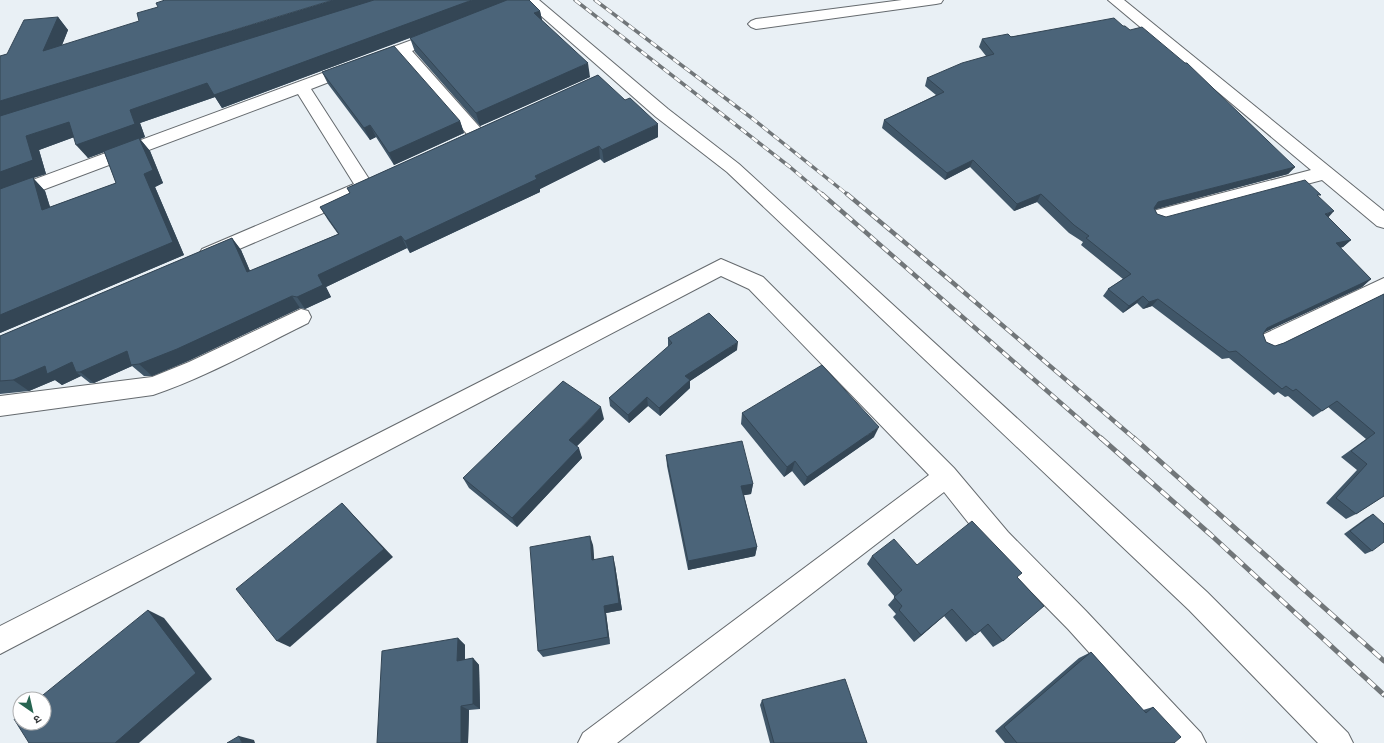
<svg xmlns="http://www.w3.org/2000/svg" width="1384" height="743" viewBox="0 0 1384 743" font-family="'Open Sans','Noto Sans Devanagari',sans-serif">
	<rect width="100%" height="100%" fill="#e9f0f5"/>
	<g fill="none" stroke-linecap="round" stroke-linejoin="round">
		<defs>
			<g id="minor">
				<polygon points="523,0 539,0 668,109 739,164 1207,592 1348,733 1353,743 1318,743 1189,610 727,172 656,117"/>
				<polygon points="902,0 943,0 941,3 936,4 756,29 751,27 748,24 751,21 756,19"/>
				<polygon points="1108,0 1124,0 1384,211 1384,228 1377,226 1322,180 1160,223 1153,221 1150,216 1153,211 1311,170"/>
				<polygon points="439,30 445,32 447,35 445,38 412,51 484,132 487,136 484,140 478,142 472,140 399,55 311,89 369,179 377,180 379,185 377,190 216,259 209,261 202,259 199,254 202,249 354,184 298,94 0,206 0,192"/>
				<polygon points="721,259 763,277 954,468 1008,532 1086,611 1201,733 1206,743 1171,743 1068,629 990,550 944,492 617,743 578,743 583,733 929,475 749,289 721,276 0,654 0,626"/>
				<polygon points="1384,278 1384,295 1276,348 1268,351 1260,348 1257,342 1260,336"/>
				<path d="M301,309L308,311L311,317L308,323C257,348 207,377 153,395L0,416V396L152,377L189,362Z"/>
			</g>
		</defs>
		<use href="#minor" stroke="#656a6e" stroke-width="2"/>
		<use href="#minor" fill="#fff" fill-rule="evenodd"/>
		<defs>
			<g id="rail-far2">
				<polyline points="575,0 790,167 823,195"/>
				<polyline points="595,0 753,119 848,195"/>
			</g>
			<g id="rail-far1">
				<polyline points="822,194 1102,439"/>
				<polyline points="847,194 952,282 1135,439"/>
			</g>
			<g id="rail">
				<polyline points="1101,438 1211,535 1384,695"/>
				<polyline points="1134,438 1384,661"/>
			</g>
		</defs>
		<use href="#rail-far2" stroke="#717679" stroke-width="3.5"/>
		<use href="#rail-far1" stroke="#717679" stroke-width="4.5"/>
		<use href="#rail" stroke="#717679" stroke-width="5"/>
		<use href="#rail-far2" stroke="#fff" stroke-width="2.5" stroke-dasharray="7" stroke-linecap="butt"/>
		<use href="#rail-far1" stroke="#fff" stroke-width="3" stroke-dasharray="8" stroke-linecap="butt"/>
		<use href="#rail" stroke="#fff" stroke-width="3.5" stroke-dasharray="10" stroke-linecap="butt"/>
	</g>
	<g fill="#405668" fill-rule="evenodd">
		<path d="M540,11L542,21L590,77L480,126L415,52L410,38L222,108L215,97L140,123L145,137L140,139L150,151L163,183L155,187L184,255L0,333V56L7,54L58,17L68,30L62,45ZM74,137L88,158L104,152L116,183L50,207L45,191L33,178L46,174L39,150Z"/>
		<polygon points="1123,26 1130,30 1295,167 1288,174 1155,209 1157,214 1166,217 1319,197 1328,217 1351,240 1343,247 1340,248 1371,279 1362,287 1264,332 1263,334 1266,342 1275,346 1284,343 1384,294 1384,496 1356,514 1346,519 1326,503 1357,470 1341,457 1366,439 1328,407 1313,417 1288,396 1285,397 1278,392 1274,395 1229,358 1222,359 1152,306 1143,309 1137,303 1123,313 1103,296 1108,289 1123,279 1081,245 1083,242 1069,233 1037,202 1014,211 970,167 945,180 882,128 884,120 936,95 925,86 927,78 986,56 979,47 982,39"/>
		<polygon points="322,72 460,121 464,133 394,165 376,137 370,140 328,84"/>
		<polygon points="598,75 658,137 604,163 600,159 540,189 540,192 410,253 407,248 326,287 331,297 305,309 300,308 188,361 152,376 144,376 132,366 94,383 90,383 81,376 62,385 55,380 29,391 0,394 0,336 232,238 241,250 250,271 338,234 328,220 320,207 350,193 347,188"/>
		<polygon points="668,338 737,350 690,381 690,388 660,416 648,406 629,423 610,406 609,398 668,347"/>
		<polygon points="742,413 874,437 804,486 792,471 784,477 741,424"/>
		<polygon points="604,419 577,446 582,458 517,527 469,488 463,478"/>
		<polygon points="666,455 753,484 751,494 744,495 757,547 755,556 688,570 667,466"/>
		<polygon points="1373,514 1372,551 1365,554 1344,534 1366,518"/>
		<polygon points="593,545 594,560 615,565 622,610 606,613 610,644 543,657 538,651"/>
		<polygon points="872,556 917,565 1017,577 1003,641 993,647 980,631 966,642 944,616 914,642 893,617 896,614 888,605 895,597 867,564"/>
		<polygon points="458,638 465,645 465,660 473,658 479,665 480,709 469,710 468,743 377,743"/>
		<polygon points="1091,652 1143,710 1153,707 1174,743 1005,743 995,731 1079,658"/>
		<polygon points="762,700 867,743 770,743 760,705"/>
	</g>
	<g fill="#344655">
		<polygon points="333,0 382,0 0,118 0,101"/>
		<polygon points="472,0 511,0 222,108 215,97 140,123 145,137 140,139 150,151 163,183 155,187 184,255 0,333 0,315 144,174 140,139 88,158 76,145 130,110 207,83"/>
		<polygon points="540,11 543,24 534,13"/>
		<polygon points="58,17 68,30 54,65 43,51"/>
		<polygon points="588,63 590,77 480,126 476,113"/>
		<polygon points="460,121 464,133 394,165 389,153"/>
		<polygon points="69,122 80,135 39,150 46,174 33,178 45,191 55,223 0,190 0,172 26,136"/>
		<polygon points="658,124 658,137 604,163 602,150"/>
		<polygon points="370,125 376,137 370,140 364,128"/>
		<polygon points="599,146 600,159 540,189 540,192 410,253 405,241 535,176"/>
		<polygon points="973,160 970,167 945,180 947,173"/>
		<polygon points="1295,167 1288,174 1153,210 1158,202"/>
		<polygon points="1041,194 1037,202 1014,211 1017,204"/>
		<polygon points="1334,211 1327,219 1325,214"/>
		<polygon points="401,236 407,248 326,287 331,297 305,309 297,297 318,275"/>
		<polygon points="232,238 241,250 256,285 247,272"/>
		<polygon points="1351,240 1343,247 1328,251 1336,243"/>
		<polygon points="1371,279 1362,287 1259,335 1267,328"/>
		<polygon points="292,296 300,308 188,361 152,376 139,364"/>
		<polygon points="1143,296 1137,303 1123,313 1129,306"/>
		<polygon points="1158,299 1152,306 1143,309 1149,302"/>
		<polygon points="738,342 737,350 690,381 690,388 660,416 659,408 685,376"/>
		<polygon points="127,351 132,366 94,383 80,372 76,372 81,376 62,385 55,380 29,391 13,380 45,366 72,362"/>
		<polygon points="647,397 648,406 629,423 628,415"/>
		<polygon points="601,407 604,419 572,451 569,440"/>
		<polygon points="879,427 874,437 804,486 807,477"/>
		<polygon points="579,448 582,458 517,527 512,518"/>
		<polygon points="795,461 792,471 784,477 787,467"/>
		<polygon points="753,484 751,494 740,496 741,486"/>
		<polygon points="342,503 393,557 290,647 277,641"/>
		<polygon points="590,536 593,545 595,569 592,560"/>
		<polygon points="757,547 755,556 688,570 688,561"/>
		<polygon points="613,556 615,565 622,610 606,613 610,644 608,637 604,606"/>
		<polygon points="952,609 944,616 914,642 921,635"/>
		<polygon points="148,610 164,618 212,679 139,743 115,743"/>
		<polygon points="458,638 465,645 465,667 457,661"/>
		<polygon points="473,658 479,665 480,709 473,704"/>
		<polygon points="461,706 469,710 468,743 461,743"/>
		<polygon points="239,736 254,740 255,743 242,743"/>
	</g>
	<g fill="#4b6479" stroke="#344655">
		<polygon points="165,0 333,0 0,101 0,56 7,54 24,20 58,17 43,51 139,21 137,13 158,7 156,3"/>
		<polygon points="374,0 472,0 214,95 207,83 130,110 135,124 76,145 69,122 26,136 33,160 0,172 0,116"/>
		<polygon points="507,0 529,0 540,11 534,13 588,63 476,113 410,38"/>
		<polygon points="1114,18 1123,26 1125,26 1130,30 1142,27 1185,63 1187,63 1295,167 1158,202 1154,208 1157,214 1166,217 1305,180 1321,195 1317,195 1334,211 1325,214 1351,240 1336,243 1371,279 1267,328 1263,334 1266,342 1275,346 1284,343 1384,294 1384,496 1356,514 1336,498 1367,464 1351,451 1375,433 1337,401 1322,411 1296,389 1293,391 1286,386 1282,389 1236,351 1229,352 1158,299 1149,302 1143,296 1129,306 1108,289 1131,274 1086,238 1089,236 1074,225 1041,194 1017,204 973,160 947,173 884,120 944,92 927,78 962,63 994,54 982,39 1008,34 1011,37"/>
		<polygon points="394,46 460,121 389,153 370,125 364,128 322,72"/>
		<polygon points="598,75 625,100 630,98 658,124 602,150 599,146 535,176 537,179 405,241 401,236 318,275 323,285 297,297 292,296 177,349 139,364 131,365 127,351 80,372 76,372 72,362 47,374 45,366 13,380 0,381 0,336 232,238 247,272 339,234 320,207 350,193 347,188"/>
		<polygon points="139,138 153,170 144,174 173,242 0,315 0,189 33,177 42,210 116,183 104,151"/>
		<polygon points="709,313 738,342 685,376 690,380 659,408 647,397 628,415 609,398 672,343 668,338"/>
		<polygon points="822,365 879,427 807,477 795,461 787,467 742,413"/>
		<polygon points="563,381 601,407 569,440 579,448 512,518 463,478"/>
		<polygon points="742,441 753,484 741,486 757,547 688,561 666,455"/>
		<polygon points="342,503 384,549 277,641 236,589"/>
		<polygon points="1373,514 1384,524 1384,542 1372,551 1350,531"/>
		<polygon points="972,521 1022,573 1017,577 1044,606 1003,641 988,624 975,635 952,609 921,635 899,610 902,606 894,597 902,590 872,556 894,539 917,565"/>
		<polygon points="590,536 592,560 613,556 619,603 604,606 608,637 538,651 530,547"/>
		<polygon points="148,610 196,673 115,743 29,743 14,719 20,714 20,723 44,723 44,699 38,699"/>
		<polygon points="458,638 457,661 473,658 473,704 461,706 461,743 377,743 382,651"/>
		<polygon points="1091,652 1146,713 1153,707 1181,737 1174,743 1017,743 1004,727"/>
		<polygon points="845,679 867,743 774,743 762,700"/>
		<polygon points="239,736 242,743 227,743"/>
	</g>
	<g transform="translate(32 711) rotate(146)"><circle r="19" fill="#ffffff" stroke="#afb0b1"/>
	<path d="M0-3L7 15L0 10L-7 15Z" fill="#276551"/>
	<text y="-6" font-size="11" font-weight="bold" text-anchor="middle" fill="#373a3c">उ</text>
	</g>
</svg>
